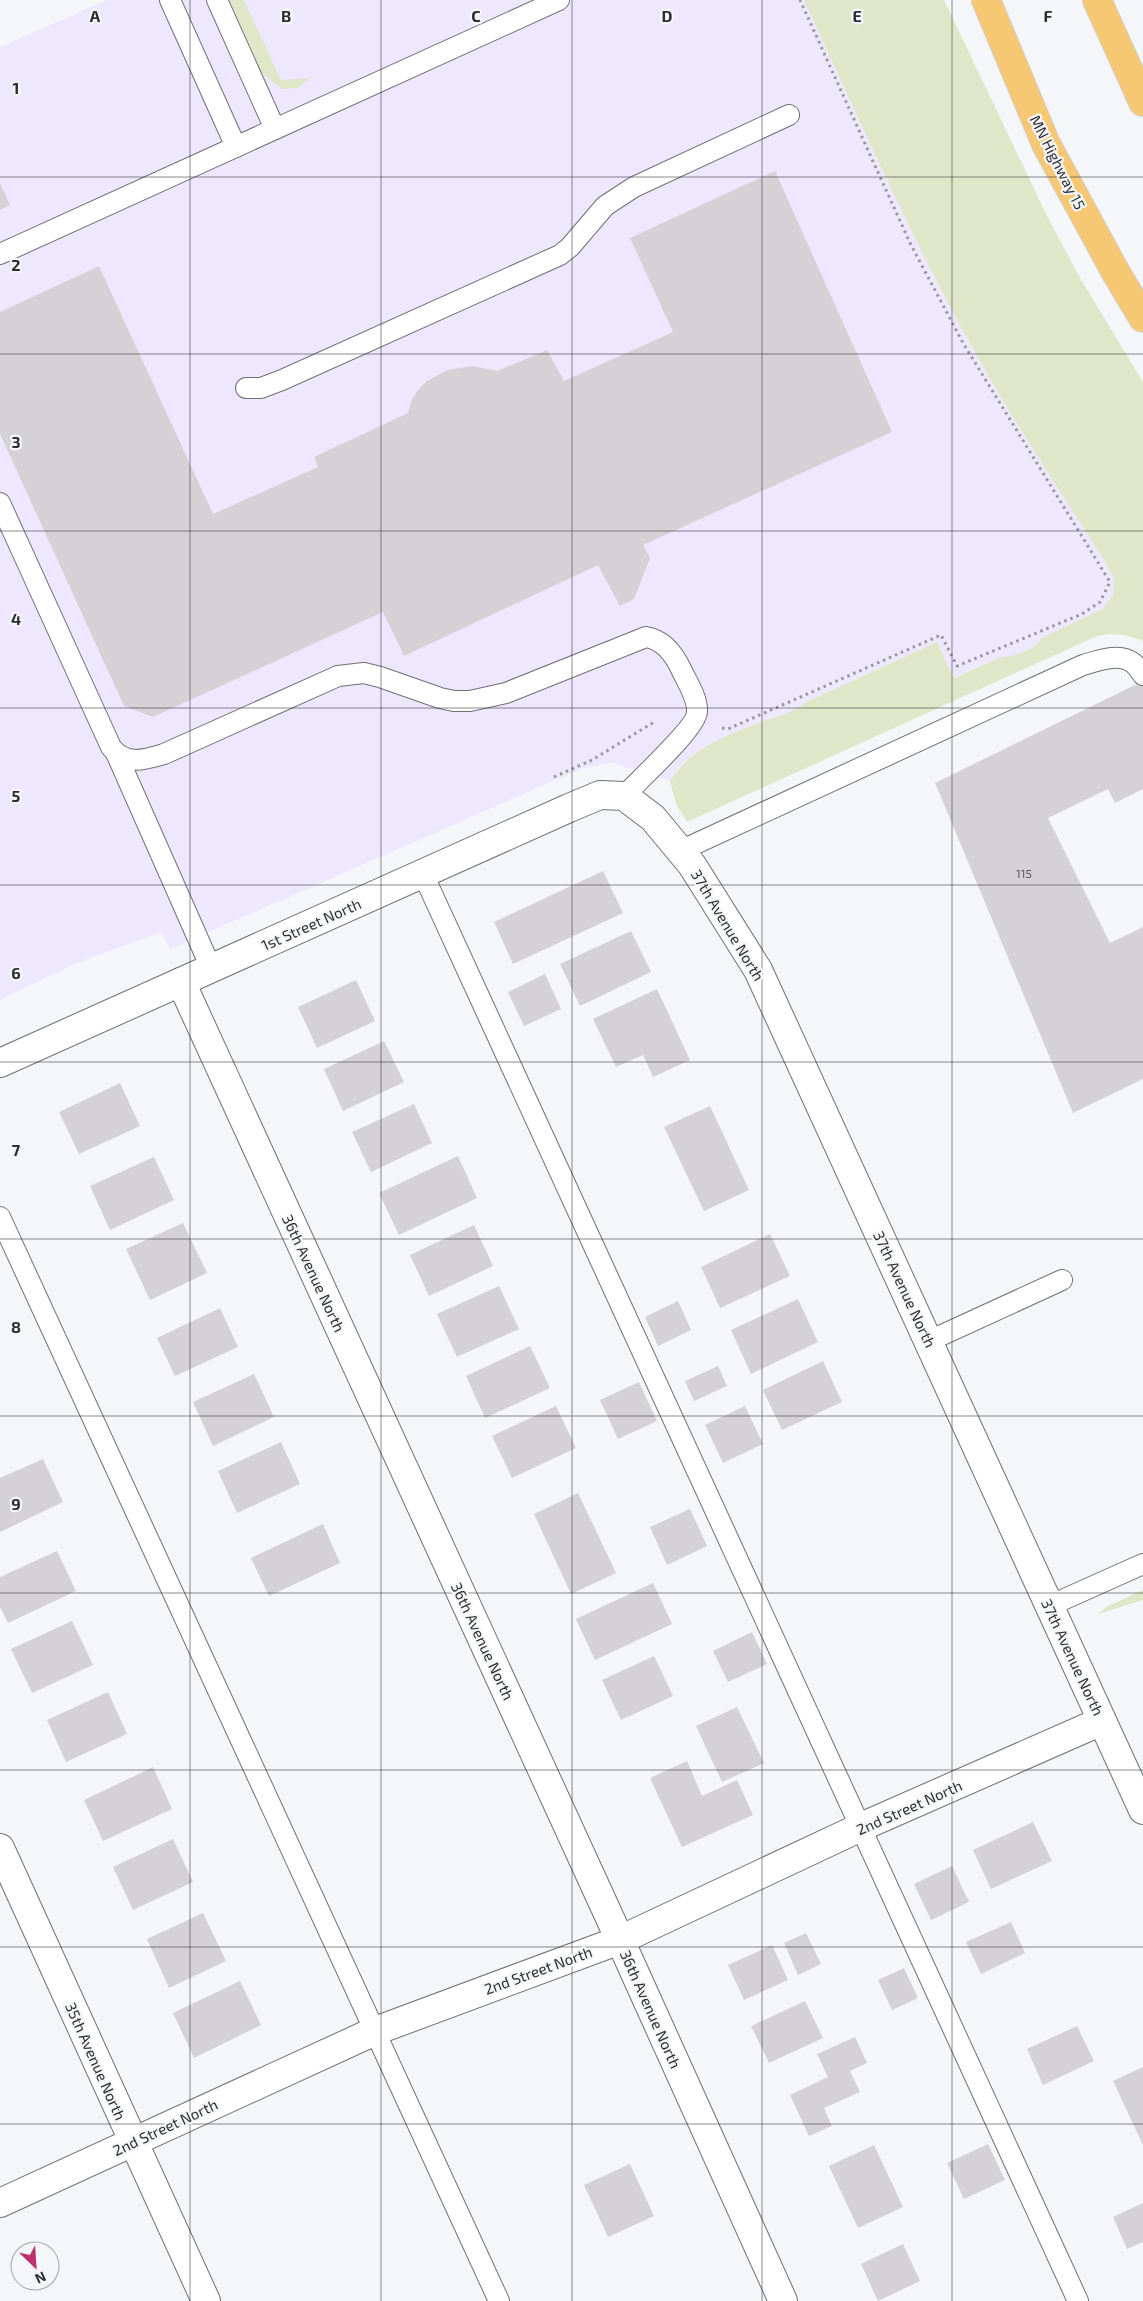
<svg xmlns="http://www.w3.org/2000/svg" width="1143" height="2301" viewBox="0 0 1143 2301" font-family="'Exo 2',sans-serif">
	<rect width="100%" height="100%" fill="#f4f6f9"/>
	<polygon fill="#eee8fe" points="107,0 838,0 1143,593 1043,637 1034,647 1012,657 1001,657 953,678 937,642 808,701 794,712 761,722 714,742 694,754 677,769 670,781 612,763 583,768 170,949 161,932 77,963 0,1000 0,47"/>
	<g fill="#e0e7c8">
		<polygon points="229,0 244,0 281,80 310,78 298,88 281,89 261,72"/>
		<path d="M804,0H944L1046,214L1080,278L1143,382V641C1127,635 1114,632 1097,636L687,822L676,804L670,781C688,750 726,735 759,723C779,715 789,715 808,701L937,642L954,678L1001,657L1013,656L1034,647L1043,637L1103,609L1113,595L1114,580L1106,563C1059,489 1009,415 967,338C907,228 856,113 804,0Z"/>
		<polygon points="1143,1590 1143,1600 1098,1614 1106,1607"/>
	</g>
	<g fill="#d5d2d5">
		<polygon points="775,171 892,432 643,545 650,558 634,599 620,606 598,565 404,656 383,612 153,717 124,706 0,434 0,312 99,266 213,514 318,467 314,457 408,413 411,401 418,390 427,381 447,370 473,366 497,371 547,350 564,381 673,332 630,238"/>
		<polygon points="0,183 10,205 0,210"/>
		<polygon points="1141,682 1143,686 1143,789 1115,803 1108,789 1048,818 1110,943 1143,927 1143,1079 1073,1113 935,783"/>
		<polygon points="603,871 623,913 513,964 494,922"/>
		<polygon points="631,931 651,972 580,1006 560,964"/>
		<polygon points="545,974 561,1009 524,1026 508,992"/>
		<polygon points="356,980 375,1021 317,1048 298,1007"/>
		<polygon points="657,989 690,1060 653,1077 643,1055 616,1067 593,1019"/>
		<polygon points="384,1041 404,1082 343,1111 324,1069"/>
		<polygon points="120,1083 140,1126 79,1154 59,1112"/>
		<polygon points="414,1104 432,1143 371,1172 352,1132"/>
		<polygon points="710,1106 749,1190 704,1211 664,1127"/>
		<polygon points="458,1156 477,1198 399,1235 379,1193"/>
		<polygon points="154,1157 174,1200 110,1230 90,1186"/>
		<polygon points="183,1223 207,1273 150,1300 126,1249"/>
		<polygon points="474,1225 493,1266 429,1296 410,1255"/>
		<polygon points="770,1234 790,1276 720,1308 701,1267"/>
		<polygon points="499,1286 519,1329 457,1357 437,1314"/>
		<polygon points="798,1299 818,1342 751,1374 731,1330"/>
		<polygon points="678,1301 691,1330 658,1346 645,1317"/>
		<polygon points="220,1308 238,1347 175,1376 157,1338"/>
		<polygon points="530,1346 550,1388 485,1418 466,1376"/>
		<polygon points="823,1361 842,1402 782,1430 763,1390"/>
		<polygon points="718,1366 727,1386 694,1401 685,1381"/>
		<polygon points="254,1374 274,1417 213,1446 193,1402"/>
		<polygon points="639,1382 657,1421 618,1439 600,1400"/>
		<polygon points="556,1406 576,1448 512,1478 492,1436"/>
		<polygon points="745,1406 763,1444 723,1463 705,1425"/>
		<polygon points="281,1442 300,1484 237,1513 218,1471"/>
		<polygon points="43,1459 63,1502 0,1532 0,1478"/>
		<polygon points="578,1493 616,1573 571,1594 534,1514"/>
		<polygon points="690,1509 707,1546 667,1565 650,1527"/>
		<polygon points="323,1524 340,1563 269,1596 251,1558"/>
		<polygon points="57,1551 76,1591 8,1623 0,1607 0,1577"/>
		<polygon points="653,1583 672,1624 595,1660 576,1619"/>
		<polygon points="72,1621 93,1665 32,1693 11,1649"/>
		<polygon points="752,1632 767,1664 728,1682 713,1651"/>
		<polygon points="654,1656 673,1696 621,1720 602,1680"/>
		<polygon points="108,1692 127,1734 66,1762 47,1720"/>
		<polygon points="737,1707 764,1763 722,1782 696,1726"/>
		<polygon points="687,1761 702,1796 737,1780 753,1815 682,1847 650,1778"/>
		<polygon points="153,1767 172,1809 103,1841 84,1800"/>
		<polygon points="1033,1822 1052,1861 991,1889 973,1850"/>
		<polygon points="173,1839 193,1882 133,1910 113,1867"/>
		<polygon points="952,1866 969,1902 931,1920 914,1884"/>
		<polygon points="203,1913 226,1961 169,1988 147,1939"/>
		<polygon points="1011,1922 1025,1953 981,1974 966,1942"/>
		<polygon points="806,1933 821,1964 798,1975 784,1943"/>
		<polygon points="772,1945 788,1980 744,2000 728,1965"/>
		<polygon points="904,1968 918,1998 892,2010 878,1980"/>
		<polygon points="240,1981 261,2025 194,2058 173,2013"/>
		<polygon points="805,2001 823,2038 769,2063 751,2026"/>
		<polygon points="1077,2026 1094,2061 1043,2085 1027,2049"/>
		<polygon points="855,2037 867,2063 850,2071 860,2092 824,2108 832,2126 809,2136 790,2095 828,2077 817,2054"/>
		<polygon points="1143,2067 1143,2145 1113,2081"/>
		<polygon points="988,2144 1005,2180 964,2199 947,2163"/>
		<polygon points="874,2145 903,2207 858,2228 829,2166"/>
		<polygon points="630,2164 654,2216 608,2237 584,2185"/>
		<polygon points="1143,2203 1143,2242 1127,2249 1113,2217"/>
		<polygon points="903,2244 920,2281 878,2301 861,2264"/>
	</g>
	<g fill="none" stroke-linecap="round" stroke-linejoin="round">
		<defs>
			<g id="service">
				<polyline points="170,0 236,147"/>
				<polyline points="217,0 275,129"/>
				<polyline points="0,254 559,0"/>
				<polyline points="246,388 261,388 282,380 560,255 570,247 605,206 634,187 789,115"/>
				<path d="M0,503L111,747C125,766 144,760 164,754L338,676L364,673L380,677L440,698L454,701H470L506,693L646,637C664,640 674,654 681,669C687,682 698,698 697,712C697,727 637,782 624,796"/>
				<polyline points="116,753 211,968"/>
				<path d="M680,851L1083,665C1097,661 1120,652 1133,663C1137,666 1140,671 1143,675"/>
				<polyline points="423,874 1078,2301"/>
				<polyline points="0,1217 499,2301"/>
				<polyline points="929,1341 1062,1280"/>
				<polyline points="1049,1606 1143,1564"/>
			</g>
			<g id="minor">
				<polyline points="181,982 620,1940 783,2301"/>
				<polyline points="0,1063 569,808 600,795 624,796 653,818 692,865 758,970 1143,1810"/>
				<polyline points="0,1848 206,2301"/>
				<polyline points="0,2203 375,2031 620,1940 861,1827 1102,1721"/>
			</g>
			<g id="trunk">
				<polyline points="986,0 1046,144 1115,271 1143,318"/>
				<polyline points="1097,0 1143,102"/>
			</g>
		</defs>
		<use href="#service" stroke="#6e7073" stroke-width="22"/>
		<use href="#minor" stroke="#6e7073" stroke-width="30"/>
		<use href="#trunk" stroke="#d1d1d1" stroke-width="30"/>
		<g stroke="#96989a" stroke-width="3" stroke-dasharray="2.5 4" stroke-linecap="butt">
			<polyline points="722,728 728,729 941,635 957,666 1082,614 1100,602 1110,582 963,343 910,243 800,0"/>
			<polyline points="554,777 592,760 654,722"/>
		</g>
		<use href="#service" stroke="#fff" stroke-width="20"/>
		<use href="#minor" stroke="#fff" stroke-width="28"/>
		<use href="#trunk" stroke="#f6c873" stroke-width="28"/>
	</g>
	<path fill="none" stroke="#2d2e2f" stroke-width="1" stroke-opacity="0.55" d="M190,0V2301M381,0V2301M572,0V2301M762,0V2301M952,0V2301M0,177H1143M0,354H1143M0,531H1143M0,708H1143M0,885H1143M0,1062H1143M0,1239H1143M0,1416H1143M0,1593H1143M0,1770H1143M0,1947H1143M0,2124H1143"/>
	<g text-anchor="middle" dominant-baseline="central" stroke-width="4.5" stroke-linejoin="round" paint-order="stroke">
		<g font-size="12" fill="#575758">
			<text x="1024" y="873">115</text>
		</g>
		<g font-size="15" fill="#2d2e2f" stroke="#f4f6f9">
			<text transform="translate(1058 162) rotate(63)">MN Highway 15</text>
			<text transform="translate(311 924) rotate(-24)">1st Street North</text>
			<text transform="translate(728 925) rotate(59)">37th Avenue North</text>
			<text transform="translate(314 1273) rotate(65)">36th Avenue North</text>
			<text transform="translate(905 1289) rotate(65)">37th Avenue North</text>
			<text transform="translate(483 1641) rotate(65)">36th Avenue North</text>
			<text transform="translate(1073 1657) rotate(65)">37th Avenue North</text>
			<text transform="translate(909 1807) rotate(-24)">2nd Street North</text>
			<text transform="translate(538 1970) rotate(-20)">2nd Street North</text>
			<text transform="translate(651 2009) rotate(66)">36th Avenue North</text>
			<text transform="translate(96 2061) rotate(66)">35th Avenue North</text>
			<text transform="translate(165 2127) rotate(-25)">2nd Street North</text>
		</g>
	</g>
	<g font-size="16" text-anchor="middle" font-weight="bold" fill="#2d2e2f" stroke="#f4f6f9" stroke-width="4.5" stroke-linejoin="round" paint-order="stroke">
		<text x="95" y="22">A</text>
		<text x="286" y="22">B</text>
		<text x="476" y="22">C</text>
		<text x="667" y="22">D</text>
		<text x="857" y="22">E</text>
		<text x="1048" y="22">F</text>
		<text x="16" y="94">1</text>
		<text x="16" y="271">2</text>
		<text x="16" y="448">3</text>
		<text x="16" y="625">4</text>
		<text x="16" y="802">5</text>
		<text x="16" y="979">6</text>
		<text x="16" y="1156">7</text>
		<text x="16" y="1333">8</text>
		<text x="16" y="1510">9</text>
	</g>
	<g transform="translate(35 2266) rotate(155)"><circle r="24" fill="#f4f6f9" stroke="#a4a6a8"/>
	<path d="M0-4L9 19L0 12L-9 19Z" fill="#bc326c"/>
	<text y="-8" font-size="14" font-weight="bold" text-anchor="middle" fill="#2d2e2f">N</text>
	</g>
</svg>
